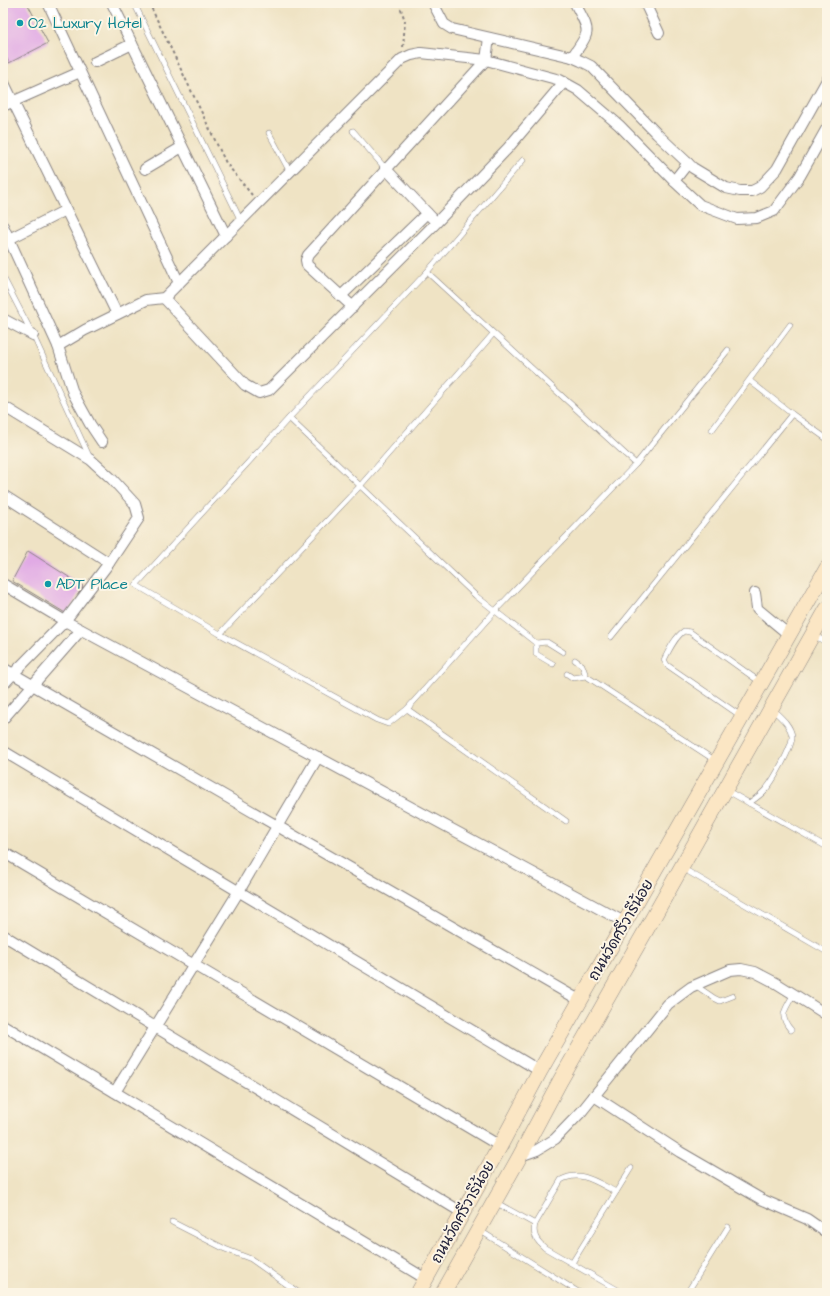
<svg xmlns="http://www.w3.org/2000/svg" width="830" height="1296" viewBox="0 0 830 1296" font-family="'Architects Daughter','Playpen Sans Thai',sans-serif">
	<rect width="100%" height="100%" fill="#fcf5e5"/>
	<filter id="ink" filterUnits="userSpaceOnUse"><feTurbulence type="fractalNoise" baseFrequency=".025" numOctaves="2"/><feDisplacementMap in="SourceGraphic" scale="8" xChannelSelector="R" yChannelSelector="G"/><feConvolveMatrix kernelMatrix="1 2 1 2 8 2 1 2 1" color-interpolation-filters="sRGB"/></filter>
	<filter id="wash" filterUnits="userSpaceOnUse"><feTurbulence type="fractalNoise" baseFrequency=".012" numOctaves="4" result="noise"/><feDisplacementMap in="SourceGraphic" scale="16" xChannelSelector="R" yChannelSelector="G"/><feGaussianBlur stdDeviation="0.9" result="paint"/><feColorMatrix in="noise" values="0 0 0 0 0 0 0 0 0 0 0 0 0 0 0 0 0 1.4 0 .05"/><feComposite in="paint" operator="in"/></filter>
	<g filter="url(#wash)">
		<rect width="100%" height="100%" fill="#efe3c4"/>
		<g id="blocks">
			<g fill="#e1aae5">
				<polygon points="3,3 27,3 48,43 9,63 3,51"/>
				<polygon points="28,551 83,586 67,614 12,581"/>
			</g>
		</g>
	</g>
	<g filter="url(#ink)">
		<use href="#blocks" fill-opacity="0" stroke="#888280" stroke-width="1"/>
		<g fill="none" stroke-linecap="round" stroke-linejoin="round">
			<defs>
				<g id="lane">
					<polyline points="134,3 241,221"/>
					<polyline points="353,131 385,168"/>
					<polyline points="269,133 290,172"/>
					<polygon points="427,272 636,464 495,611 407,709 388,724 377,720 220,634 136,585 289,418"/>
					<polyline points="427,272 523,160"/>
					<polyline points="3,277 33,335 90,458"/>
					<polyline points="750,381 792,414 827,439"/>
					<polyline points="289,418 476,596 536,643"/>
					<polyline points="712,430 790,325"/>
					<polyline points="636,464 728,350"/>
					<polyline points="220,634 360,486 493,334"/>
					<polyline points="814,635 827,643"/>
					<polyline points="611,637 792,414"/>
					<polyline points="553,664 536,654 536,643 547,642 563,652"/>
					<polyline points="567,674 573,678 586,676 582,665 575,660"/>
					<polyline points="586,676 716,761"/>
					<polyline points="407,709 566,821"/>
					<path d="M741,716L667,665L664,660C669,650 675,637 684,631L690,632L760,682"/>
					<polyline points="726,790 827,847"/>
					<path d="M749,803C755,799 761,795 766,789C773,781 793,746 792,736C790,724 780,717 772,709"/>
					<polyline points="682,868 827,952"/>
					<polyline points="695,985 714,998 720,1001 733,996"/>
					<path d="M791,1030C778,1015 785,1011 793,995"/>
					<path d="M616,1192C598,1183 581,1169 561,1180L535,1224C532,1235 537,1241 545,1248L623,1293"/>
					<polyline points="495,1202 535,1224"/>
					<polyline points="172,1222 225,1249 251,1259 299,1293"/>
					<polyline points="479,1230 580,1293"/>
					<polyline points="572,1263 631,1168"/>
					<polyline points="286,1293 291,1287"/>
					<polyline points="687,1293 728,1227"/>
				</g>
				<g id="street">
					<polyline points="48,3 179,283"/>
					<polyline points="112,3 226,236"/>
					<polyline points="433,3 444,24 452,29 572,57 581,61 591,66 657,134 693,168 726,188 740,191 752,191 760,187 777,169 827,80"/>
					<polyline points="645,3 659,33"/>
					<path d="M572,57C592,29 590,33 575,3"/>
					<polyline points="95,62 132,44"/>
					<polyline points="3,81 117,314"/>
					<polyline points="3,106 80,72"/>
					<polyline points="385,168 432,218"/>
					<polyline points="145,169 182,147"/>
					<polyline points="674,181 688,163"/>
					<polyline points="3,226 58,346 73,393 90,424 102,442"/>
					<polyline points="9,239 66,210"/>
					<polyline points="341,296 427,213"/>
					<polyline points="164,298 245,385 259,393 269,390 436,223 508,148 564,82"/>
					<polyline points="353,307 307,265 306,260 308,255 486,60 489,38"/>
					<polyline points="3,319 33,335"/>
					<polyline points="58,346 85,330 146,300 164,298 402,59 411,55 421,53 486,60 560,80 578,90 619,125 674,181 700,205 737,219 757,218 774,211 800,176 827,128"/>
					<polyline points="3,406 91,460 112,479 135,504 139,518 109,563 65,621 13,674 3,685"/>
					<polyline points="3,495 109,563"/>
					<polyline points="3,584 65,621 626,923"/>
					<polyline points="755,593 757,608 759,610 788,634"/>
					<polyline points="3,668 581,1001"/>
					<polyline points="3,719 81,630"/>
					<polyline points="3,751 540,1071"/>
					<polyline points="3,852 500,1146"/>
					<polyline points="3,935 463,1213"/>
					<polyline points="3,1025 426,1279"/>
					<polyline points="115,1092 239,891 318,757"/>
					<polyline points="594,1096 680,1152 761,1199 807,1219 827,1233"/>
					<polyline points="520,1156 537,1150 555,1139 582,1111 668,1004 691,987 730,970 741,969 755,972 776,983 827,1015"/>
				</g>
				<g id="secondary">
					<polyline points="418,1293 500,1146 540,1071 827,568"/>
					<polyline points="443,1293 520,1156 560,1081 645,932 827,609"/>
				</g>
			</defs>
			<use href="#lane" stroke="#888280" stroke-width="6"/>
			<use href="#street" stroke="#888280" stroke-width="12"/>
			<use href="#secondary" stroke="#888280" stroke-width="16"/>
			<g stroke="#888280" stroke-width="2" stroke-dasharray="3 3" stroke-linecap="butt">
				<polyline points="149,3 226,163 252,195"/>
				<polyline points="399,3 405,21 403,48"/>
			</g>
			<use href="#lane" stroke="#fff" stroke-width="5"/>
			<use href="#street" stroke="#fff" stroke-width="10"/>
			<use href="#secondary" stroke="#fbe6c4" stroke-width="15"/>
		</g>
	</g>
	<g fill="#0f9aa8" stroke="#fcf5e5" stroke-width="1.5">
		<circle cx="20" cy="23" r="4"/>
		<circle cx="48" cy="584" r="4"/>
	</g>
	<g text-anchor="middle" dominant-baseline="central" stroke-width="4" stroke-linejoin="round" paint-order="stroke">
		<g font-size="15" fill="#0d838f" stroke="#fcf5e5" text-anchor="start">
			<text x="28" y="23">O2 Luxury Hotel</text>
			<text x="56" y="584">ADT Place</text>
		</g>
		<g font-size="15" fill="#22223b" stroke="#fcf5e5">
			<text transform="translate(621 930) rotate(-60)">ถนนวัดศรีวารีน้อย</text>
			<text transform="translate(463 1212) rotate(-61)">ถนนวัดศรีวารีน้อย</text>
		</g>
	</g>
	<rect width="830" height="1296" fill="none" stroke="#fcf5e5" stroke-width="16"/>
</svg>
